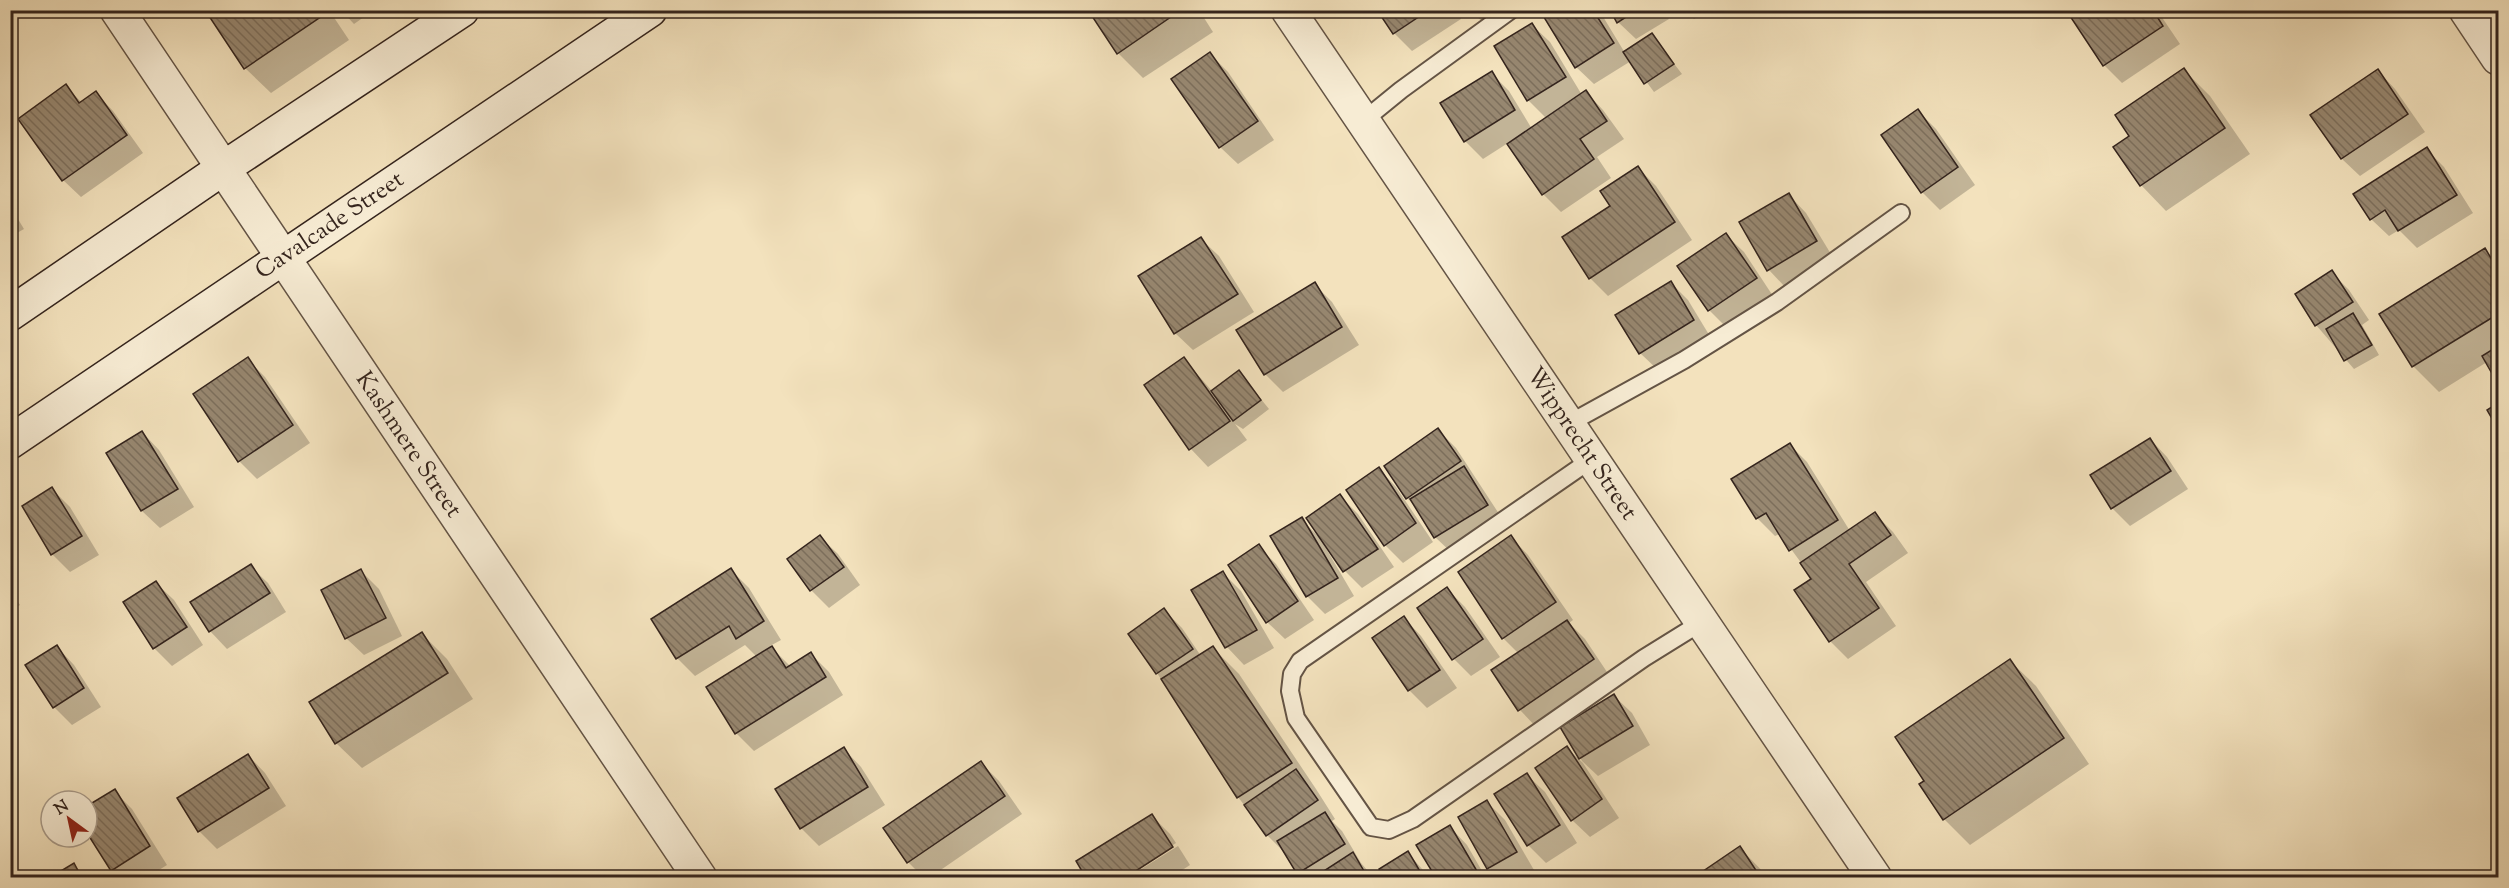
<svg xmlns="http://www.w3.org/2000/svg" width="2509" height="888" viewBox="0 0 2509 888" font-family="'Sorts Mill Goudy',serif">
	<defs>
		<pattern id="building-back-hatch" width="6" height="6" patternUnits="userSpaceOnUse" patternTransform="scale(1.5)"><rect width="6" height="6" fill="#978770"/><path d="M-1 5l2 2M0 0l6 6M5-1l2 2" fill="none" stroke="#7c6e5b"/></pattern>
	</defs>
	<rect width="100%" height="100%" fill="#f3e2bd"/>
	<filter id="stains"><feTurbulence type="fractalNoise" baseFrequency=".00333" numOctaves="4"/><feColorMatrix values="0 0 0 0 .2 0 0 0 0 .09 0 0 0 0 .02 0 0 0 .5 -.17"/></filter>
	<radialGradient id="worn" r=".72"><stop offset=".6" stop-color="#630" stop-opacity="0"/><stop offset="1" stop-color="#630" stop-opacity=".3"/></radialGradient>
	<g fill="#0003">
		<polygon points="206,10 329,10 349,40 271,93 245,68"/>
		<polygon points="341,10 374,10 354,24"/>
		<polygon points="1089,10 1199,10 1213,32 1143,78 1118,53"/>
		<polygon points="1379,10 1456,10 1461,19 1412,51 1394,33"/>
		<polygon points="1471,10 1510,10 1486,26"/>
		<polygon points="1550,10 1599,10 1625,53 1652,35 1682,74 1654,92 1631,61 1594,84 1576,67"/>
		<polygon points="1611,10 1663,10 1669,19 1636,39 1618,22"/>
		<polygon points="1685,10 1708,10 1694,19"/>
		<polygon points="2067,10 2157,10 2180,44 2122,83 2104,65"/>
		<polygon points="1532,25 1550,42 1582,95 1586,92 1603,110 1624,139 1597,157 1611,178 1561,212 1543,194 1508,143 1483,159 1465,141 1491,73 1509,91 1532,129 1547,119 1528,100"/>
		<polygon points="1210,54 1228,72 1274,140 1238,164 1220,147"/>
		<polygon points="2184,70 2210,96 2250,154 2166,211 2141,185 2131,137"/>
		<polygon points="2378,71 2395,89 2425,132 2360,176 2342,159 2312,115"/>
		<polygon points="66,86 82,103 96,93 113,111 143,153 81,197 63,180"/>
		<polygon points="1918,111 1936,129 1975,185 1940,210 1922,192"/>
		<polygon points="2426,149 2444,167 2473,213 2417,248 2399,230 2389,236 2371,219"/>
		<polygon points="1638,168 1656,186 1692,240 1608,296 1590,278 1612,206"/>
		<polygon points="1789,195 1806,213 1834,259 1786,288 1769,270"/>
		<polygon points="10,206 24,229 10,237"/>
		<polygon points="1726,235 1744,252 1773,296 1727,328 1709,310"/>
		<polygon points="1201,239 1219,256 1254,312 1193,350 1175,333"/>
		<polygon points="2485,250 2498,264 2498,381 2487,362 2439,392 2413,366 2381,314"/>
		<polygon points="2331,272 2349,290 2369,320 2362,325 2379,355 2354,369 2316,325"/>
		<polygon points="1671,283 1688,300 1711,338 1658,370 1640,353"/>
		<polygon points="1314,284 1332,302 1359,345 1283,392 1265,374"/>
		<polygon points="247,359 265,377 310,443 257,479 239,461"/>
		<polygon points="1184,359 1212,391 1239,372 1269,409 1243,429 1235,424 1247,440 1208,467 1191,449"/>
		<polygon points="1438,430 1456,448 1505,523 1453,554 1435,537 1418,508 1407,498"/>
		<polygon points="142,432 159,450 194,507 160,528 142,511 108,453"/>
		<polygon points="2150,439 2167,457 2188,489 2130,526 2112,508"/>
		<polygon points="1790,445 1807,462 1850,531 1875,514 1893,532 1908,553 1866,582 1896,626 1848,659 1830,641 1796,591 1813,579 1780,534 1775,536 1757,518 1733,480"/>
		<polygon points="1379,469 1396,487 1433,542 1403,563 1385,545"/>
		<polygon points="52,489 70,507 99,555 70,572 52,554"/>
		<polygon points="1340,496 1358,514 1394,567 1362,588 1345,571 1326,544 1324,545 1354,596 1325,614 1307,596 1301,519 1320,538"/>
		<polygon points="820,537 838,554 860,585 829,608 811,590"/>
		<polygon points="1511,537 1528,555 1573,620 1569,623 1585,639 1611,678 1537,728 1520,710 1519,654 1503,638 1460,572"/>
		<polygon points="1258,546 1276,564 1314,620 1285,639 1267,622"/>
		<polygon points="250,566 268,583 286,612 227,649 210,631"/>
		<polygon points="731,570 749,588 781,640 770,646 791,667 811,654 829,672 843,695 754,751 736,733 757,657 745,645 695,676 677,658"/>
		<polygon points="361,571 379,589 402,636 364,655 346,638"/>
		<polygon points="1223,573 1241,591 1274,648 1244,665 1227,647 1193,590"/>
		<polygon points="156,583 174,600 203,645 172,666 154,648 125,603"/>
		<polygon points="1447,589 1465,607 1500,657 1471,676 1454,659"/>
		<polygon points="10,590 20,605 10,611"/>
		<polygon points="1164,610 1182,628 1201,656 1213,648 1239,674 1316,789 1335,819 1332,821 1342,831 1361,863 1374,878 1303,878 1285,853 1267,835 1238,797 1157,673"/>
		<polygon points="1404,618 1421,636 1457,688 1427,708 1409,690 1374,638"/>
		<polygon points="422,634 447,659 473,699 362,768 336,743"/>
		<polygon points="57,647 74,665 101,707 72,725 54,707 28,665"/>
		<polygon points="2010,661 2036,686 2089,764 1970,845 1944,819 1926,782"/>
		<polygon points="1614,696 1632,713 1650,745 1598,776 1582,761 1562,727"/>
		<polygon points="1567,748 1583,763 1619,818 1590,837 1572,820"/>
		<polygon points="844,749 861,767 885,805 819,846 801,828"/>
		<polygon points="248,755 265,773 286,806 217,849 199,831"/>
		<polygon points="981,763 999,781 1022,814 929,878 924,878 908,862"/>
		<polygon points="1527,775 1545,792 1577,843 1546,863 1528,845"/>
		<polygon points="114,791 132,809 167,865 146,878 120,878 112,870 87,830 87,808"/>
		<polygon points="1487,802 1505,820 1534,870 1522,878 1498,878 1489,868 1460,818"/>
		<polygon points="1152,816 1170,834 1176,843 1122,878"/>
		<polygon points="1450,827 1467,845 1486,878 1438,878"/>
		<polygon points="1178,846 1190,865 1170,878 1127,878"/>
		<polygon points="1740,848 1769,878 1696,878"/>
		<polygon points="1408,853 1430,878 1385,878"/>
		<polygon points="73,865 86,878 54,878"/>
	</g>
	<g fill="url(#building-back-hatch)" stroke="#34241d" stroke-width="1.5">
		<polygon points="205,10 322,10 325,14 244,69"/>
		<polygon points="1088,10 1181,10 1117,54"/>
		<polygon points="1377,10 1429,10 1393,34"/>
		<polygon points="1547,10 1593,10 1614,43 1575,68 1542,14"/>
		<polygon points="1610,10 1637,10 1617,23"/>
		<polygon points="2066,10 2153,10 2163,26 2103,66"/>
		<polygon points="1532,23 1566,77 1527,101 1494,46"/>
		<polygon points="1652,33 1674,64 1644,84 1623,52"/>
		<polygon points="1210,52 1258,121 1219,148 1171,79"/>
		<polygon points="2184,68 2225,128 2140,186 2113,147 2129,136 2115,115"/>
		<polygon points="2378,69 2408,114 2341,159 2310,115"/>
		<polygon points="1492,71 1515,110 1464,142 1440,103"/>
		<polygon points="66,84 79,103 96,91 127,135 62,181 18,119"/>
		<polygon points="1586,90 1607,121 1580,139 1594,159 1542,195 1507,144"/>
		<polygon points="1918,109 1958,167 1921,193 1881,135"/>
		<polygon points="2427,147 2457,195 2398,231 2385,210 2370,220 2353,194"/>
		<polygon points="1638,166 1675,222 1589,279 1562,237 1610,206 1600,191"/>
		<polygon points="1789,193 1817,241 1767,271 1739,222"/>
		<polygon points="1726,233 1757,278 1708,311 1677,266"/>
		<polygon points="1201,237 1238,294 1174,334 1138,276"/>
		<polygon points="2485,248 2498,270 2498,314 2412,367 2379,314"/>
		<polygon points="2332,270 2353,302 2315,326 2295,294"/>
		<polygon points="1671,281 1694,320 1639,354 1615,315"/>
		<polygon points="1315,282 1342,327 1264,375 1236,330"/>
		<polygon points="2353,313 2372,345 2344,361 2326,329"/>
		<polygon points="2498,346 2498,384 2482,356"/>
		<polygon points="248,357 293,425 238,462 193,394"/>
		<polygon points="1184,357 1230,421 1189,450 1144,385"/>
		<polygon points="1239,370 1261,400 1233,421 1211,391"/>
		<polygon points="2498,403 2498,429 2487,410"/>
		<polygon points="1438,428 1461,461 1406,499 1384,466"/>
		<polygon points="142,431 178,489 141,511 106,453"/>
		<polygon points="2150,438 2171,471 2111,509 2090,475"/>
		<polygon points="1790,443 1838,520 1789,551 1766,513 1756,519 1731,479"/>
		<polygon points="1464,466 1488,505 1434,538 1410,499"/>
		<polygon points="1379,467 1416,523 1384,546 1346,490"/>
		<polygon points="52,487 82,536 51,555 22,506"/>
		<polygon points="1340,494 1378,549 1343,572 1306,518"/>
		<polygon points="1875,512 1891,535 1849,564 1879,608 1829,642 1794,590 1811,579 1800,563"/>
		<polygon points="1302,517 1338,578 1306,597 1270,536"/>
		<polygon points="820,535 844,567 810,591 787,559"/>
		<polygon points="1511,535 1556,602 1502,639 1458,572"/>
		<polygon points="1259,544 1298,601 1266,623 1228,565"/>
		<polygon points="251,564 270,593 209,632 190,602"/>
		<polygon points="731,568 764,621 736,639 729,626 676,659 651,619"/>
		<polygon points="361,569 386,618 345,639 321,590"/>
		<polygon points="1223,571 1257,630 1225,648 1191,590"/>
		<polygon points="156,581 187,627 153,649 123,602"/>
		<polygon points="1447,587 1483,639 1452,660 1417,608"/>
		<polygon points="1164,608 1193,649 1156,674 1128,634"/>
		<polygon points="1404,616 1440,670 1408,691 1372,638"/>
		<polygon points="1567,620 1594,659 1518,711 1491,670"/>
		<polygon points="422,632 448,673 335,744 309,702"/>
		<polygon points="57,645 84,688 53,708 25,665"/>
		<polygon points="772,646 786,668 811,652 826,677 735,734 706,687"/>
		<polygon points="1213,646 1292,763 1237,798 1161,679"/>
		<polygon points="2010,659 2064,738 1943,820 1919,784 1924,781 1895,737"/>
		<polygon points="1614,694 1633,726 1579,759 1560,727"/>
		<polygon points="1567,746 1602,799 1571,821 1535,768"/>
		<polygon points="844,747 868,787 800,829 775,789"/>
		<polygon points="248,754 269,788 198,832 177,798"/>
		<polygon points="981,761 1005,796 907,863 883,828"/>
		<polygon points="1296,769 1318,800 1266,836 1244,805"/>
		<polygon points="1527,773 1560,825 1527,846 1494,794"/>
		<polygon points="115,789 150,846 111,871 87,833 87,806"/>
		<polygon points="1487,800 1517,852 1487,869 1458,817"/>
		<polygon points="1325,812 1345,844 1297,874 1277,841"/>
		<polygon points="1152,814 1173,847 1125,878 1086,878 1076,861"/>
		<polygon points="1450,825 1481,878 1436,878 1416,845"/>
		<polygon points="1740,846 1761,878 1693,878"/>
		<polygon points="1408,851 1424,878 1383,878 1379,869"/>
		<polygon points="1353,852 1368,878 1313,878"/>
		<polygon points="74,863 82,878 52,878 51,877"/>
	</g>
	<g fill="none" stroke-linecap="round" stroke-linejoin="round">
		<defs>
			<g id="service">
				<polyline points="1363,121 1401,90 1511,10"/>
				<polyline points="1568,424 1684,360 1777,302 1901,213"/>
				<polyline points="1592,459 1300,661 1292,674 1290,691 1296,718 1371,827 1389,830 1413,819 1644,658 1702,622"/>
			</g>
			<g id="minor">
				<polyline points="117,10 700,878"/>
				<polyline points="2466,10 2498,58"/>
			</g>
			<polyline id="tertiary" points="1288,10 1875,878"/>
			<g id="secondary">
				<polyline points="10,314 222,169 462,10"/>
				<polyline points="10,442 650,10"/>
			</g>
		</defs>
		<use href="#service" stroke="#645445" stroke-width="20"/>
		<use href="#minor" stroke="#645445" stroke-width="36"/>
		<use href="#tertiary" stroke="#645445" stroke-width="36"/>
		<use href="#secondary" stroke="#34241d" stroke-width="36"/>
		<use href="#service" stroke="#f7ecd4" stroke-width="16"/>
		<use href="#minor" stroke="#f7ecd4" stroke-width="33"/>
		<use href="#tertiary" stroke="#f7ecd4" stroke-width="33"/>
		<use href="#secondary" stroke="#f7ecd4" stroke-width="33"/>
	</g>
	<g text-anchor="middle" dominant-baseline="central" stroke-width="6" stroke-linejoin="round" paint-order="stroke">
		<g font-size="24" fill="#34241d" stroke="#f7ecd4">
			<text transform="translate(330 226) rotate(-34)">Cavalcade Street</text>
			<text transform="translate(1581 444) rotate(56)">Wipprecht Street</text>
			<text transform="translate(408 445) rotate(56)">Kashmere Street</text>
		</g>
	</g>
	<rect width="2509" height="888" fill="none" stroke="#f3e2bd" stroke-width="36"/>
	<rect x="12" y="12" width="2485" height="864" fill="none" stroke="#34241d" stroke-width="3"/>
	<rect x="18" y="18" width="2473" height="852" fill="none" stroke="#34241d" stroke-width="1.5"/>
	<g transform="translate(69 819) rotate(327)"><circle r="28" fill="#f7ecd4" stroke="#a99c8b" stroke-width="1.5"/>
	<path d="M0-4.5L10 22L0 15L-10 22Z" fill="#8f2418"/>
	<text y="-9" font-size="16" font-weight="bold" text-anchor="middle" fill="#34241d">N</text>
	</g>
	<rect width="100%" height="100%" filter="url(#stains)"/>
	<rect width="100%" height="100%" fill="url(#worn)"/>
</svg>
